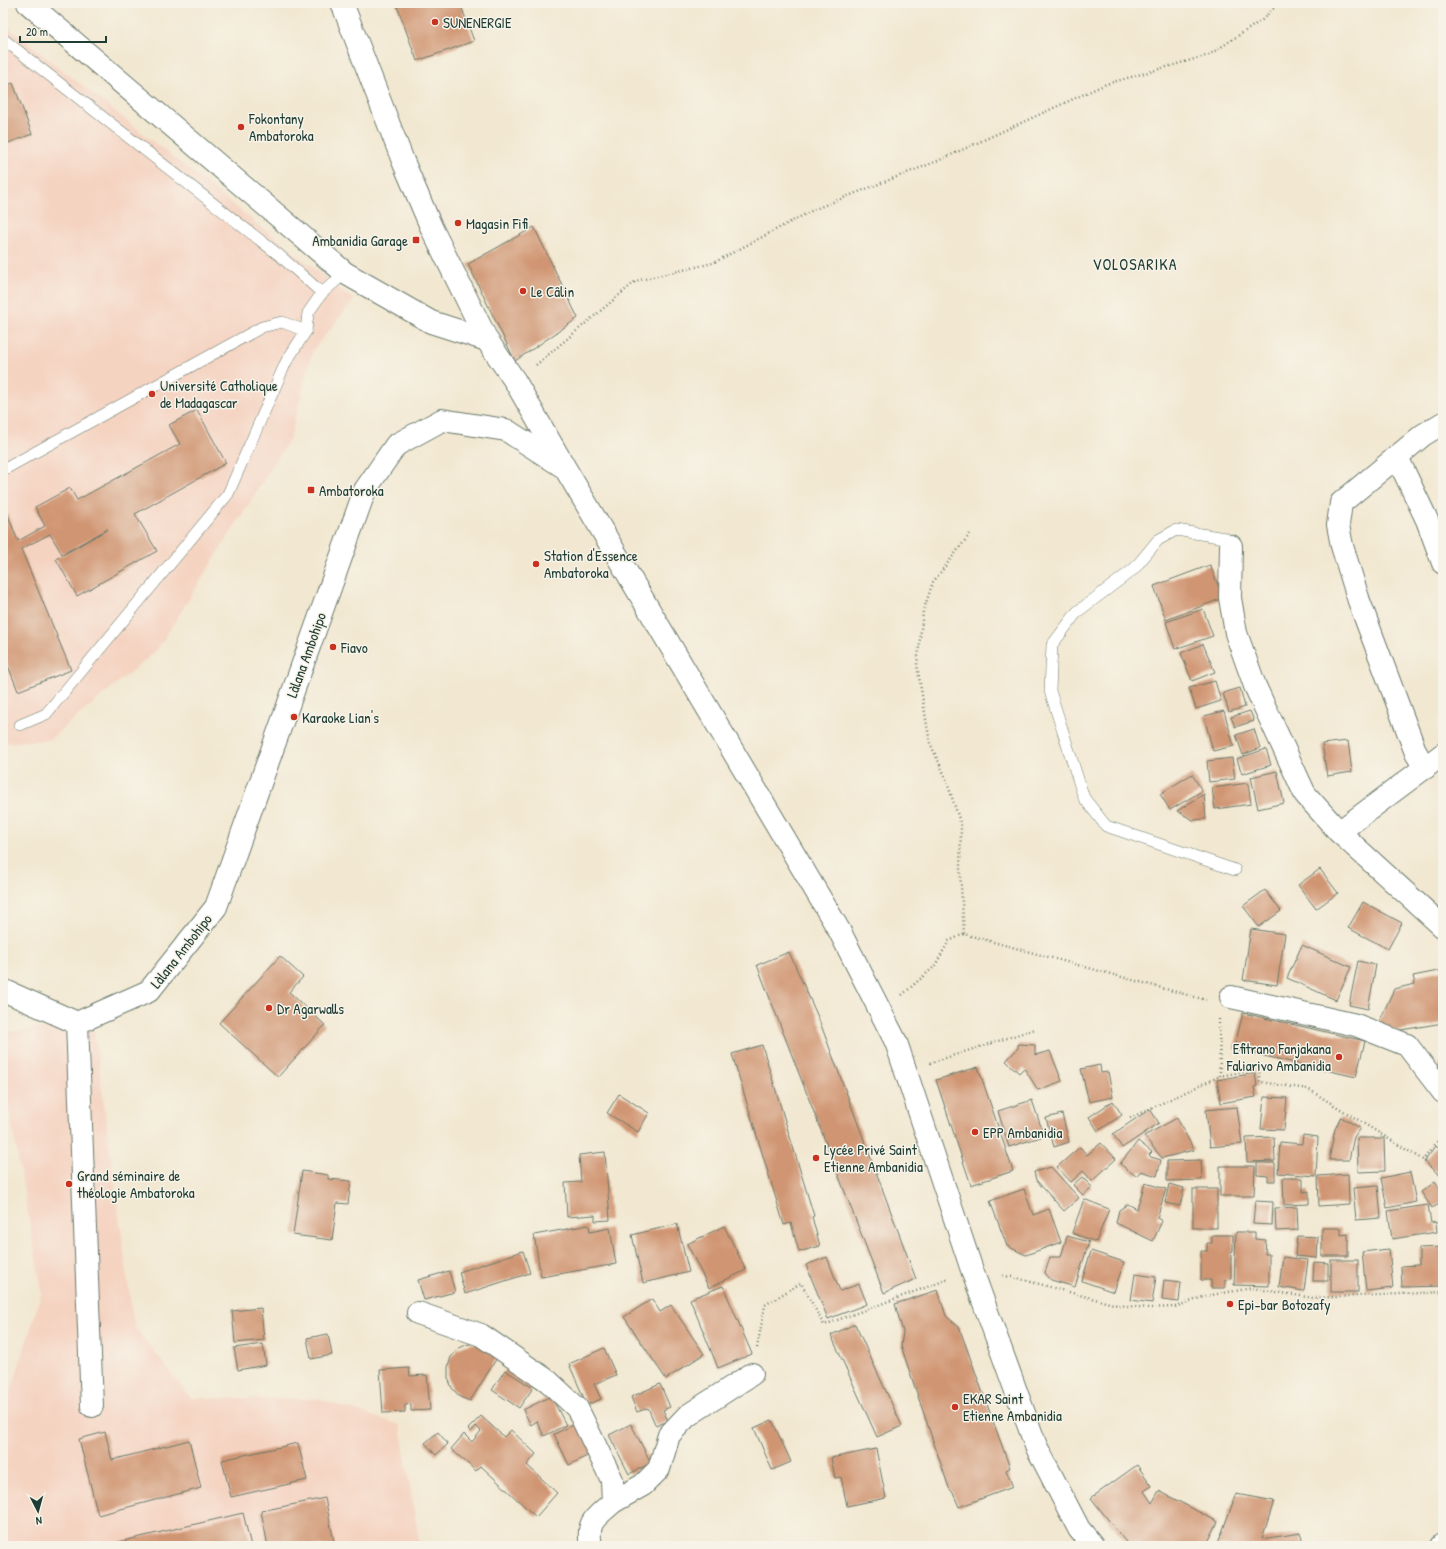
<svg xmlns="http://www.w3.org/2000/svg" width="1446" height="1549" viewBox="0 0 1446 1549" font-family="'Patrick Hand',sans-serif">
	<rect width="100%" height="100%" fill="#f7f3e8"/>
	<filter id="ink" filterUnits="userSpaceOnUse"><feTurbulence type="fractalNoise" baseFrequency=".025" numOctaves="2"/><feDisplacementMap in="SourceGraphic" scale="8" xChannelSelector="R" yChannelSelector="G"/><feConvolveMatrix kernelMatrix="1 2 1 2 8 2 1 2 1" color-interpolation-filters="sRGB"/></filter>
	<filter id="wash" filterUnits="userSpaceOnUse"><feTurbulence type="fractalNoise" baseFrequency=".012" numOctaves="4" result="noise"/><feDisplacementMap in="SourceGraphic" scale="16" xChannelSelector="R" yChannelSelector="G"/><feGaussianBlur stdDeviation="0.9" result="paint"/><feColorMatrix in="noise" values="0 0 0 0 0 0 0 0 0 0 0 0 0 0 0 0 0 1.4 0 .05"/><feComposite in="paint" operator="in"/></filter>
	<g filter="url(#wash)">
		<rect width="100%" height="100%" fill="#f2e8d1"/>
		<g fill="#f5d3c1">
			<polygon points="3,23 354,300 313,350 290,438 157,650 49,740 3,743"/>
			<polygon points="93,1023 134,1326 191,1398 319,1399 400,1425 420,1546 3,1546 3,1406 9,1398 42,1292 3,1076 3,1032"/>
		</g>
		<g id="blocks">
			<g fill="#d09572">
				<polygon points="396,3 460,3 474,41 417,61"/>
				<polygon points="13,83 32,134 3,145 3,87"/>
				<polygon points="534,227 578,318 515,361 468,264"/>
				<polygon points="197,410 226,463 135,514 157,551 77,596 56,559 108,529 62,554 50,534 21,549 71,670 18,691 3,653 3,503 18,541 45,526 35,507 70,488 77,500 180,444 169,425"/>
				<polygon points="1210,565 1223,598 1166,620 1154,586"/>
				<polygon points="1203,609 1213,636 1175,649 1166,622"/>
				<polygon points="1203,644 1215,672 1192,681 1181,653"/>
				<polygon points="1215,681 1221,701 1196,709 1189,688"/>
				<polygon points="1240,688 1245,707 1229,712 1223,693"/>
				<polygon points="1224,711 1234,746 1213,751 1204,716"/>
				<polygon points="1250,711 1254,721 1235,727 1231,717"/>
				<polygon points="1254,729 1260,748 1243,755 1236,735"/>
				<polygon points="1348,741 1352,772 1327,776 1322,744"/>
				<polygon points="1266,749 1271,765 1242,774 1237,759"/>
				<polygon points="1232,758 1235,779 1209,782 1207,761"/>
				<polygon points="1277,771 1284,803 1258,809 1251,777"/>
				<polygon points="1192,774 1202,791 1170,810 1160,794"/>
				<polygon points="1248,783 1251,804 1215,809 1212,788"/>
				<polygon points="1204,794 1206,819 1193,820 1177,811"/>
				<polygon points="1320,869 1338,893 1316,909 1298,885"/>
				<polygon points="1265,890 1281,911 1259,927 1243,906"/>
				<polygon points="1363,902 1402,923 1388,949 1348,928"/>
				<polygon points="1251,929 1285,934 1277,985 1243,980"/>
				<polygon points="1302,945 1351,967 1336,1000 1287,978"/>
				<polygon points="789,952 818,1017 916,1279 884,1293 757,965"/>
				<polygon points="280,956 303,977 289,992 325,1025 278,1077 219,1023"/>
				<polygon points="1358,961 1376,965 1368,1009 1349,1005"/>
				<polygon points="1443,970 1443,1023 1395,1031 1379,1022 1394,989 1415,984 1413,976"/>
				<polygon points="1243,1013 1365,1041 1356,1077 1234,1049"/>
				<polygon points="1018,1044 1035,1045 1035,1055 1050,1051 1062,1081 1038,1090 1024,1068 1019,1073 1006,1061 1018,1048"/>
				<polygon points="762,1045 814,1216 812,1217 820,1246 799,1252 791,1223 784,1225 732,1054"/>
				<polygon points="1443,1061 1443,1073 1438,1064"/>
				<polygon points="1100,1065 1101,1073 1108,1072 1113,1097 1089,1102 1081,1069"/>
				<polygon points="978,1067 1013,1171 971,1185 936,1080"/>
				<polygon points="1255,1073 1257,1086 1254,1087 1256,1097 1221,1103 1217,1080"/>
				<polygon points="619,1094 649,1113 638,1132 607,1113"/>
				<polygon points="1264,1097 1287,1098 1284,1130 1261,1129"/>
				<polygon points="1032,1100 1044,1136 1009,1147 998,1111"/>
				<polygon points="1113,1101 1122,1115 1098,1131 1089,1117"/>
				<polygon points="1237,1107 1242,1144 1210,1147 1206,1110"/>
				<polygon points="1150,1109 1159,1123 1122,1148 1113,1134"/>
				<polygon points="1062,1114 1069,1142 1054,1147 1046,1118"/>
				<polygon points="1341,1117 1360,1128 1354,1137 1349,1160 1329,1160 1335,1129"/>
				<polygon points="1177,1118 1194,1150 1162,1158 1144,1136"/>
				<polygon points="1303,1135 1318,1137 1316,1176 1278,1173 1280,1142 1302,1144"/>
				<polygon points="1274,1137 1275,1161 1247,1162 1246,1138"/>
				<polygon points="1357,1138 1384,1138 1385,1171 1358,1172"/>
				<polygon points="1138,1141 1152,1152 1149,1155 1151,1157 1161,1160 1157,1176 1141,1171 1136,1176 1120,1164"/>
				<polygon points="1101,1143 1116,1159 1092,1181 1083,1171 1071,1182 1057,1167 1080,1147 1087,1155"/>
				<polygon points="1436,1146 1443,1152 1443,1178 1424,1162"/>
				<polygon points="605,1152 610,1220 595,1221 595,1215 567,1217 565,1183 581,1182 579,1155"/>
				<polygon points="1201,1160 1202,1180 1167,1181 1167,1161"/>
				<polygon points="1257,1163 1275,1163 1275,1181 1268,1181 1268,1176 1257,1175"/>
				<polygon points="1220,1166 1255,1166 1254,1196 1220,1196"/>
				<polygon points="1051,1167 1079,1198 1064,1211 1036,1180 1034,1172"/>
				<polygon points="302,1171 328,1175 328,1179 351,1181 348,1204 337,1203 332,1240 293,1235"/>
				<polygon points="1410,1172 1416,1202 1387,1208 1381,1178"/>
				<polygon points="1348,1174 1349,1204 1319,1206 1318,1176"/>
				<polygon points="1082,1177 1092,1187 1083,1195 1073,1185"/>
				<polygon points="1283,1178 1303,1178 1303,1192 1309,1191 1309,1204 1284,1205"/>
				<polygon points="1435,1182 1443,1194 1443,1202 1432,1208 1421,1192"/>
				<polygon points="1145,1183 1166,1189 1157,1218 1162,1221 1153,1241 1116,1223 1119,1210 1128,1204 1137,1209"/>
				<polygon points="1169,1184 1184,1188 1180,1206 1165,1203"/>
				<polygon points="1378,1186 1381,1218 1356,1220 1353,1188"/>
				<polygon points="1024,1189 1033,1215 1049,1209 1061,1242 1026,1255 1007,1246 990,1201"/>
				<rect x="1193" y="1189" width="24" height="39"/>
				<polygon points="1084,1199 1109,1209 1096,1242 1072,1233"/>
				<polygon points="1255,1201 1273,1202 1272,1225 1253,1224"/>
				<polygon points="1428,1205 1431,1223 1436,1222 1437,1232 1392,1239 1388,1211"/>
				<polygon points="1297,1207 1298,1230 1276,1231 1275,1208"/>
				<polygon points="677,1224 689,1272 643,1283 632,1235"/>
				<polygon points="589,1225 590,1232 610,1228 616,1264 541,1277 534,1235"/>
				<polygon points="724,1226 746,1270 709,1288 687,1244"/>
				<polygon points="1322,1228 1341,1228 1341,1235 1348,1234 1348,1256 1322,1256"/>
				<polygon points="1236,1232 1255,1232 1255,1239 1266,1240 1265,1254 1269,1254 1269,1286 1234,1285"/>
				<polygon points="1212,1235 1233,1235 1233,1251 1231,1251 1231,1279 1225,1280 1225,1288 1211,1288 1211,1280 1201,1280 1201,1251 1207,1251 1207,1243 1212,1243"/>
				<polygon points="1067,1236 1089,1242 1075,1287 1051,1280 1045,1273 1050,1257 1061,1257"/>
				<polygon points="1297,1236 1318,1237 1317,1258 1295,1256"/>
				<polygon points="1443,1247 1443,1286 1402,1287 1401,1266 1419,1265 1419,1248"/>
				<polygon points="1389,1249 1393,1288 1366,1291 1362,1252"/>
				<polygon points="523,1251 530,1273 465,1294 459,1272"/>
				<polygon points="1091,1251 1124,1262 1114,1292 1082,1281"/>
				<polygon points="827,1257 840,1291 859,1284 867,1304 828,1319 806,1265"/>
				<polygon points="1283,1257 1308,1260 1304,1291 1279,1287"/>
				<rect x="1331" y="1260" width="27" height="32"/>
				<polygon points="1314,1262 1328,1263 1328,1281 1313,1281"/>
				<polygon points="449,1271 455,1292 424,1300 418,1280"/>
				<polygon points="1135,1274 1156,1277 1152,1303 1131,1300"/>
				<polygon points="1164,1280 1181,1282 1179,1302 1162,1300"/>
				<polygon points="723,1286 752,1354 718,1368 690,1299"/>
				<polygon points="938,1290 946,1316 959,1327 1010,1468 1006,1470 1013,1487 959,1507 953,1493 949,1488 901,1346 903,1332 895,1304"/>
				<polygon points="652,1299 660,1312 671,1305 704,1354 666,1379 624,1317"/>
				<polygon points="261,1308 264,1340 235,1343 232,1311"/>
				<polygon points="855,1324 902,1426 877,1437 831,1335"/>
				<polygon points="328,1334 332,1355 311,1359 307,1338"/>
				<polygon points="480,1343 500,1353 470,1401 460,1397 452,1388 448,1378 448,1367 451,1357 459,1348 469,1344"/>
				<polygon points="263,1344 266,1365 238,1370 234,1348"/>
				<polygon points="604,1348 616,1375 594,1384 601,1399 587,1405 569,1364"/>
				<polygon points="409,1368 410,1376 427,1375 430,1410 411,1411 411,1404 405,1405 405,1412 383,1413 380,1370"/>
				<polygon points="505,1370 533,1388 519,1408 492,1390"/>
				<polygon points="660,1384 670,1407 663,1410 668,1421 656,1426 648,1408 637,1412 631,1397"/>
				<polygon points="551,1396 566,1425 544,1436 537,1421 531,1425 523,1410"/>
				<polygon points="481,1416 504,1437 511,1430 536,1454 527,1465 557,1493 536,1517 481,1466 476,1471 451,1449 464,1434 472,1442 481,1431 476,1426 471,1432 468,1429"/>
				<polygon points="772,1420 791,1462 772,1470 754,1428"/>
				<polygon points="580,1422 595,1452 569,1465 554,1434"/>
				<polygon points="631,1424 651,1463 629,1474 609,1435"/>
				<polygon points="105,1432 112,1460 189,1440 201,1488 98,1515 79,1439"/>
				<polygon points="438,1432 448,1444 436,1455 425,1443"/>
				<polygon points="298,1443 307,1480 231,1497 222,1460"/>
				<polygon points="876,1449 886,1498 847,1506 841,1477 835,1478 831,1458"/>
				<polygon points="1137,1465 1152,1486 1144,1491 1152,1503 1159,1491 1218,1522 1206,1546 1129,1546 1091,1498"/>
				<polygon points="1236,1494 1274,1501 1262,1539 1301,1533 1303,1546 1217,1546"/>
				<polygon points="325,1498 335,1546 268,1546 261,1511"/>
				<polygon points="243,1513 251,1546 106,1546 106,1545"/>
			</g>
		</g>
	</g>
	<g filter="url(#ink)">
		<use href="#blocks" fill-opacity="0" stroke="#69796b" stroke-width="1"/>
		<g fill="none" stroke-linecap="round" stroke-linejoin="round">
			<defs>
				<g id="lane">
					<polyline points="3,39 279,255 322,293"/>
					<polyline points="3,470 262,327 282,322 306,331"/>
					<polyline points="1231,546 1225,538 1176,530 1158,540 1134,569 1077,612 1052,645 1050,691 1084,798 1106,826 1235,870"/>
					<polyline points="20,725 46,714 228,494 286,362 306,331 308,313 322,293 345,273"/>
				</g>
				<g id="street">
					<polyline points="28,3 345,273 431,322 487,340"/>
					<polyline points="1397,457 1427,520 1443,563"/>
					<polyline points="1231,546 1230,598 1236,633 1255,686 1305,794 1339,832 1443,754"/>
					<polyline points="1425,768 1416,753 1359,601 1342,546 1338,525 1341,503 1423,435 1443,423"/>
					<polyline points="1339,832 1443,927"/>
					<polyline points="1231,997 1356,1025 1407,1045 1443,1092"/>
					<polyline points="77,1023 92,1406"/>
					<path d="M418,1313L481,1335L548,1381L577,1408L612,1480L613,1502C596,1518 586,1520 591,1546"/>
					<polyline points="613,1502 643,1485 659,1469 669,1435 687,1416 752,1374"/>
				</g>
				<g id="secondary">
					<polyline points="342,3 403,161 432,229 487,340 515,381 565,468 839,930 896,1042 973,1273 1036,1446 1079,1529 1093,1546"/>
					<polyline points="3,990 77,1023 149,991 216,907 365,490 396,445 442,420 506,430 562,466"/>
					<polyline points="1442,1546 1443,1545"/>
				</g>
			</defs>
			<use href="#lane" stroke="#69796b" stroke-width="12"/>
			<use href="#street" stroke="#69796b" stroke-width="24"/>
			<use href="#secondary" stroke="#69796b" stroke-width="24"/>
			<g stroke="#69796b" stroke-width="2.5" stroke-dasharray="1 3" stroke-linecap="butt">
				<polyline points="536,365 636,281 713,263 815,209 940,160 1106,84 1209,55 1262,20 1279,3"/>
				<polyline points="970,534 933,582 923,612 917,665 930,743 945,776 961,825 960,870 964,934 1206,1000"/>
				<polyline points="902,995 934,967 949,941 964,934"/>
				<polyline points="1219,1019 1220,1076 1259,1069 1260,1082 1308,1089 1423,1160 1440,1138 1443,1140"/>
				<polyline points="930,1063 1035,1029"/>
				<polyline points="1130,1118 1220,1076"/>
				<polyline points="1003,1276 1013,1277 1117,1305 1149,1308 1175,1307 1206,1296 1252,1288 1313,1298 1443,1292"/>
				<polyline points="757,1348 765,1305 801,1283 824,1325 949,1279"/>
			</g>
			<use href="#lane" stroke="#fff" stroke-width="11"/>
			<use href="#street" stroke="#fff" stroke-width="22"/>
			<use href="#secondary" stroke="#fff" stroke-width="22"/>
		</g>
	</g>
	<g fill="#c8321e" stroke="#f7f3e8" stroke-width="1.5">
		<circle cx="435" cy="22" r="4"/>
		<circle cx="241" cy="127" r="4"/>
		<circle cx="458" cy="223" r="4"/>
		<rect x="412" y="236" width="8" height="8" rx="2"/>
		<circle cx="523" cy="291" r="4"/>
		<circle cx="152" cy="394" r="4"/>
		<rect x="307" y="486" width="8" height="8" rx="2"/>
		<circle cx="536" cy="564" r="4"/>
		<circle cx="333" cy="647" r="4"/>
		<circle cx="294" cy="717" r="4"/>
		<circle cx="269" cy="1008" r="4"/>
		<circle cx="1339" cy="1057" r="4"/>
		<circle cx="975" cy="1132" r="4"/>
		<circle cx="816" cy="1158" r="4"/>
		<circle cx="69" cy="1184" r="4"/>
		<circle cx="1230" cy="1304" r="4"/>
		<circle cx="955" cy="1407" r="4"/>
	</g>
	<g text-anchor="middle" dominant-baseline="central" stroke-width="3" stroke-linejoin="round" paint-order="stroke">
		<g font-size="15" fill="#1f3d34" stroke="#f7f3e8" text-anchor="start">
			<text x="443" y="22">SUNENERGIE</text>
			<text x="249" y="118">Fokontany<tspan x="249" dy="17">Ambatoroka</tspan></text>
			<text x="466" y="223">Magasin Fifi</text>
			<text x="408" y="240" text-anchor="end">Ambanidia Garage</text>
			<text x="531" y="291">Le Câlin</text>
			<text x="160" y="385">Université Catholique<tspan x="160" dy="17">de Madagascar</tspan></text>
			<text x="319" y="490">Ambatoroka</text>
			<text x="544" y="555">Station d'Essence<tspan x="544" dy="17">Ambatoroka</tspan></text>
			<text x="341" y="647">Fiavo</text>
			<text x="302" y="717">Karaoke Lian's</text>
			<text x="277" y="1008">Dr Agarwalls</text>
			<text x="1331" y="1048" text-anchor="end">Efitrano Fanjakana<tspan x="1331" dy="17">Faliarivo Ambanidia</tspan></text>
			<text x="983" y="1132">EPP Ambanidia</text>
			<text x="824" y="1149">Lycée Privé Saint<tspan x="824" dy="17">Etienne Ambanidia</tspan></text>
			<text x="77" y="1175">Grand séminaire de<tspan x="77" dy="17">théologie Ambatoroka</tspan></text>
			<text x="1238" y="1304">Epi-bar Botozafy</text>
			<text x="963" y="1398">EKAR Saint<tspan x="963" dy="17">Etienne Ambanidia</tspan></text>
		</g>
		<g font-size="15" fill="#1f3d34" stroke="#f7f3e8">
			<text transform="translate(306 655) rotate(-70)">Làlana Ambohipo</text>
			<text transform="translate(181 951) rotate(-52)">Làlana Ambohipo</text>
		</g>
		<g font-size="16" letter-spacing="1" fill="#1f3d34" stroke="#f7f3e8">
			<text x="1135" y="264">VOLOSARIKA</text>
		</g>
	</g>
	<rect width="1446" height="1549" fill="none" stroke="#f7f3e8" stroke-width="16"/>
	<g transform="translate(38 1511) rotate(174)" stroke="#f7f3e8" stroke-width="3" paint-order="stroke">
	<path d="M0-3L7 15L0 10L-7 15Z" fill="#1f3d34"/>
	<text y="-6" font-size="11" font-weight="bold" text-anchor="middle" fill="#1f3d34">N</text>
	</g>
	<path d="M20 36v6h86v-6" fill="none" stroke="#1f3d34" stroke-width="2"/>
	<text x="26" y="36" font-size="12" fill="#1f3d34" stroke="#f7f3e8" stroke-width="3" paint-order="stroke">20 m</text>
</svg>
